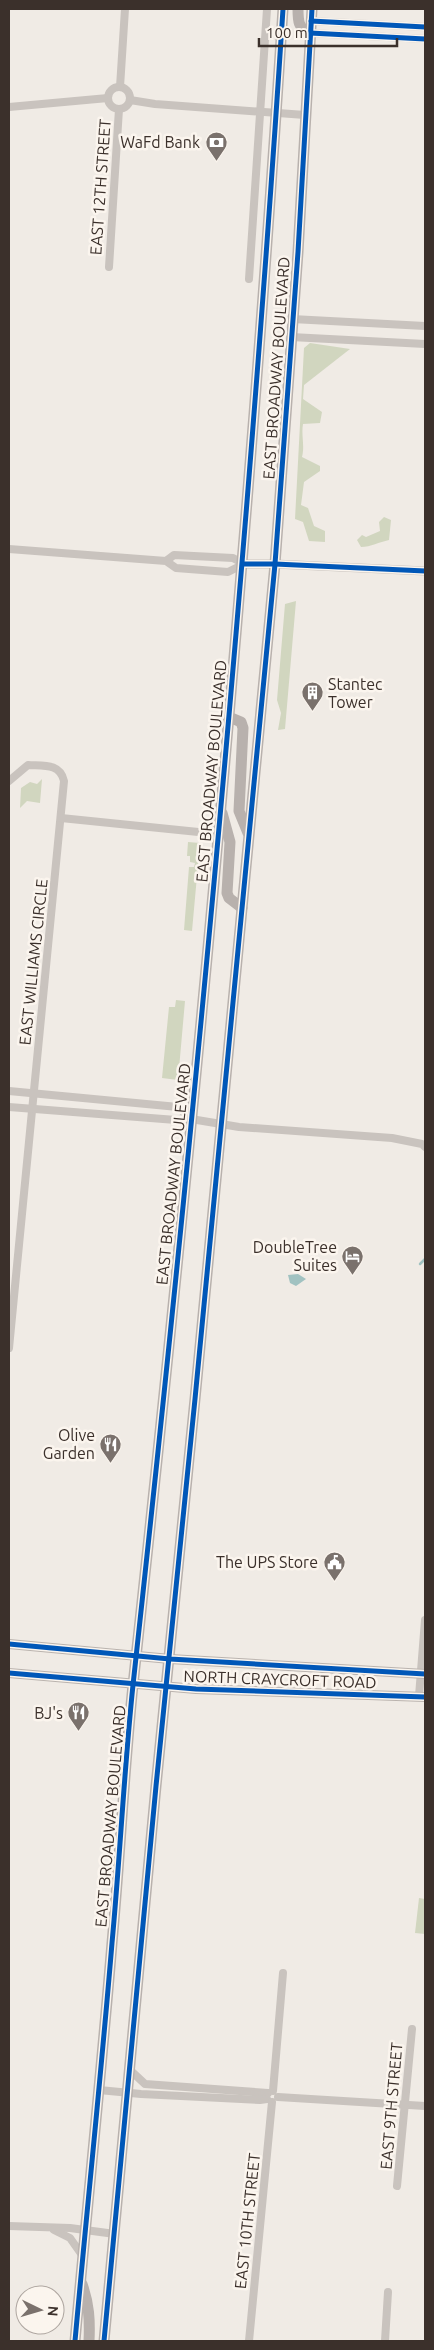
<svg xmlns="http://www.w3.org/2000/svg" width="434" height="2350" viewBox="0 0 434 2350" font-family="Ubuntu,sans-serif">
	<rect width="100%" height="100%" fill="#f0ebe5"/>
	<g fill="#d1d6bf">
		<path d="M310,343L350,349L304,385L303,399L322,412L320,423L303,424C301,436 305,445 302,457L320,466V471L304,482L301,505L308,508L314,526L325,531V542L309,541L303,522L295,519L304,348Z"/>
		<path d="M384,517L391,520L389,540C379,542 371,547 361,547L357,540L362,535L366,537L380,531L379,522Z"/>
		<polygon points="296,601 285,729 278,730 281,713 277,700 285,604"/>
		<polygon points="42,779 40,803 27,801 20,808 21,788 30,782 37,784"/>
		<polygon points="188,842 200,843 192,931 184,930 189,867 194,867 195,863 190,862 190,856 187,856"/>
		<polygon points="176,1000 185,1001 178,1080 162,1078 169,1007 175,1007"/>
		<polygon points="419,1898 425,1899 425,1934 415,1933"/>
	</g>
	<polygon fill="#a1c2c1" points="298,1274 306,1279 296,1286 290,1283 288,1275"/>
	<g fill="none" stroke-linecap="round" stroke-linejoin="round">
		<polyline stroke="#a1c2c1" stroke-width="2.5" points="420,1264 425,1259"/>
		<g stroke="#c9c3be" stroke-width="8">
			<polyline points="311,21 425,27"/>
			<polyline points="310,33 425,39"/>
			<circle cx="119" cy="98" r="11"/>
			<polyline points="120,87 125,9"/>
			<polyline points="130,100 155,104 305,115"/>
			<polyline points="9,107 108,98"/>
			<polyline points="109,267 119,109"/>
			<polyline points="249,279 267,9"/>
			<polyline points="292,319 425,326"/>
			<polyline points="291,337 425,344"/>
			<polyline points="9,549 166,561 176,568 228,572 244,564 233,558 174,555 166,561"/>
			<path d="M9,781L28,765C43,766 60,763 64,781L9,1348"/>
			<polyline points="61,818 218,834"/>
			<polyline points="9,1091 178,1107 191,1119 176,1120 9,1107"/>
			<polyline points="191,1119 239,1127 392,1138 422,1144 425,1147"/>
			<polyline points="419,1696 425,1620"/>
			<polyline points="130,2070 145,2084 268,2093"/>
			<polyline points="99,2090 141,2094 260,2100 267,2099"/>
			<polyline points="273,2091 283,1973"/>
			<polyline points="278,2097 425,2106"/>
			<polyline points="397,2186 412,2029"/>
			<polyline points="9,2226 70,2228 115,2234"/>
			<polyline points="54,2230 70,2238 82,2255"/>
			<polyline points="249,2341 272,2102"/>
			<polyline points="385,2341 388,2292"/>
		</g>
		<polyline stroke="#c9c3be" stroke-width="9" points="244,564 275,564 425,571"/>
		<g stroke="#bab3ae" stroke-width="10">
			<polyline points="9,1644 170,1659 425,1674"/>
			<polyline points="9,1673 196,1689 425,1697"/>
		</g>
		<g stroke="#b8b1ad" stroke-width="11">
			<path d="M298,9C298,20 298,29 310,33"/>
			<polyline points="229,717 241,722 243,728 239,811 248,833"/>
			<polyline points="222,813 230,842 227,893 229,898 242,908"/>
			<path d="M82,2284C89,2304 90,2320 89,2341"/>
			<path d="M75,2341C87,2208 101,2076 112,1943C120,1857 124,1771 133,1685C194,1127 247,569 283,9"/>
			<polyline points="104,2341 156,1786 195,1399 275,564 298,252 312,9"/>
		</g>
		<defs>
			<g id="cycleway">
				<polyline points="311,21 425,27"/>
				<polyline points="310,33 425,39"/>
				<polyline points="244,564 275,564 425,571"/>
				<polyline points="9,1644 170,1659 425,1674"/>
				<polyline points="9,1673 196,1689 425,1697"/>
				<path d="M75,2341C87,2208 101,2076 112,1943C120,1857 124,1771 133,1685C194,1127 247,569 283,9"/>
				<polyline points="104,2341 156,1786 195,1399 275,564 298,252 312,9"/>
			</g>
		</defs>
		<use href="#cycleway" stroke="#fbf5ee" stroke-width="8"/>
		<use href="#cycleway" stroke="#0057b8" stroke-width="5"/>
	</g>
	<defs>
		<symbol id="bank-pin" viewBox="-11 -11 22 30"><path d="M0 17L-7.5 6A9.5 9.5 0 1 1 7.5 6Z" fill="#7a716c" stroke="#fbf5ee"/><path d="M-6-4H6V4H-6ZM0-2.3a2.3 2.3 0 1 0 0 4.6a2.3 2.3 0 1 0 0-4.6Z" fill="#fff"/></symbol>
		<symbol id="building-pin" viewBox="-11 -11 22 30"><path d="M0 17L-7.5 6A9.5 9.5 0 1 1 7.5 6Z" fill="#7a716c" stroke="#fbf5ee"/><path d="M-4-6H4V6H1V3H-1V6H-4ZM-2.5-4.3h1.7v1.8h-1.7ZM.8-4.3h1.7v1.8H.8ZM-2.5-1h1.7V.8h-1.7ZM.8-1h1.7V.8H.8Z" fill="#fff"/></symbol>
		<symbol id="hotel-pin" viewBox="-11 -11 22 30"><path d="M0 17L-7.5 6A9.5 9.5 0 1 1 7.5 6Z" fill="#7a716c" stroke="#fbf5ee"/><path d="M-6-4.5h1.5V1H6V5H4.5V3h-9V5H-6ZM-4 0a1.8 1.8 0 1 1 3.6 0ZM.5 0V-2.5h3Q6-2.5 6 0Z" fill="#fff"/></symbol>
		<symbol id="restaurant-pin" viewBox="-11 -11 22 30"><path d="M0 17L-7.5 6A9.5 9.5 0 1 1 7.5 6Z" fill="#7a716c" stroke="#fbf5ee"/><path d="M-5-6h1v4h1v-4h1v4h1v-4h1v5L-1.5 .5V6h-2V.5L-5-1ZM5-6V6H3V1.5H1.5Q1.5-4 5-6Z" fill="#fff"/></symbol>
		<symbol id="civic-pin" viewBox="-11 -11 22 30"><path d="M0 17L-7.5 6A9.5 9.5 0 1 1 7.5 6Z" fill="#7a716c" stroke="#fbf5ee"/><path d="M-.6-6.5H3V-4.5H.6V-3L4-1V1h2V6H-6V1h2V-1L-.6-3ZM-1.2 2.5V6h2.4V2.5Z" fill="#fff"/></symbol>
	</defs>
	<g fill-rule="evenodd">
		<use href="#bank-pin" x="204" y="130" width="25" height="34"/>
		<use href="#building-pin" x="300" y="680" width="25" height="34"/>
		<use href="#hotel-pin" x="340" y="1244" width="25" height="34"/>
		<use href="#restaurant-pin" x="98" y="1432" width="25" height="34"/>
		<use href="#civic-pin" x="322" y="1550" width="25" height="34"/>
		<use href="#restaurant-pin" x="66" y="1700" width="25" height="34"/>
	</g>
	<g text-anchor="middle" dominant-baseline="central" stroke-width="5" stroke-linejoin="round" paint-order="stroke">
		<g font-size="16" fill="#3b302b" stroke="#fbf5ee" text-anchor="end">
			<text x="200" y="142">WaFd Bank</text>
			<text x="328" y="684" text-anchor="start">Stantec<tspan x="328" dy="18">Tower</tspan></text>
			<text x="337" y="1247">DoubleTree<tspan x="337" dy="18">Suites</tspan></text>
			<text x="95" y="1435">Olive<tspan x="95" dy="18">Garden</tspan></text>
			<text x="318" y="1562">The UPS Store</text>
			<text x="63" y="1713">BJ's</text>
		</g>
		<g font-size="16" fill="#3b302b" stroke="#fbf5ee">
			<text transform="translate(100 187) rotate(-86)">EAST 12TH STREET</text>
			<text transform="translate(276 368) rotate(-86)">EAST BROADWAY BOULEVARD</text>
			<text transform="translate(211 771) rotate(-85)">EAST BROADWAY BOULEVARD</text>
			<text transform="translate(33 962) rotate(-84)">EAST WILLIAMS CIRCLE</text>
			<text transform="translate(173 1174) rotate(-84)">EAST BROADWAY BOULEVARD</text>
			<text transform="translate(280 1679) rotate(2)">NORTH CRAYCROFT ROAD</text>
			<text transform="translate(110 1816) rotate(-85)">EAST BROADWAY BOULEVARD</text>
			<text transform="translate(391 2106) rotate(-85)">EAST 9TH STREET</text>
			<text transform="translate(247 2221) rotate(-84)">EAST 10TH STREET</text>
		</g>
	</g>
	<rect width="434" height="2350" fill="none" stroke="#3b302b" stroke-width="20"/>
	<g transform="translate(40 2310) rotate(95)"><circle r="24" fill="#fbf5ee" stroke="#aea6a0"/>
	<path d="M0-4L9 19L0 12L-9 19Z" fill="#7a716c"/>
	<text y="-8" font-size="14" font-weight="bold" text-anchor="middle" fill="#3b302b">N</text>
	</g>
	<path d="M259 38v8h138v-8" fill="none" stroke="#3b302b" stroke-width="2.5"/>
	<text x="266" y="38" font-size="15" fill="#3b302b" stroke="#fbf5ee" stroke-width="4" paint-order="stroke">100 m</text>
</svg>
